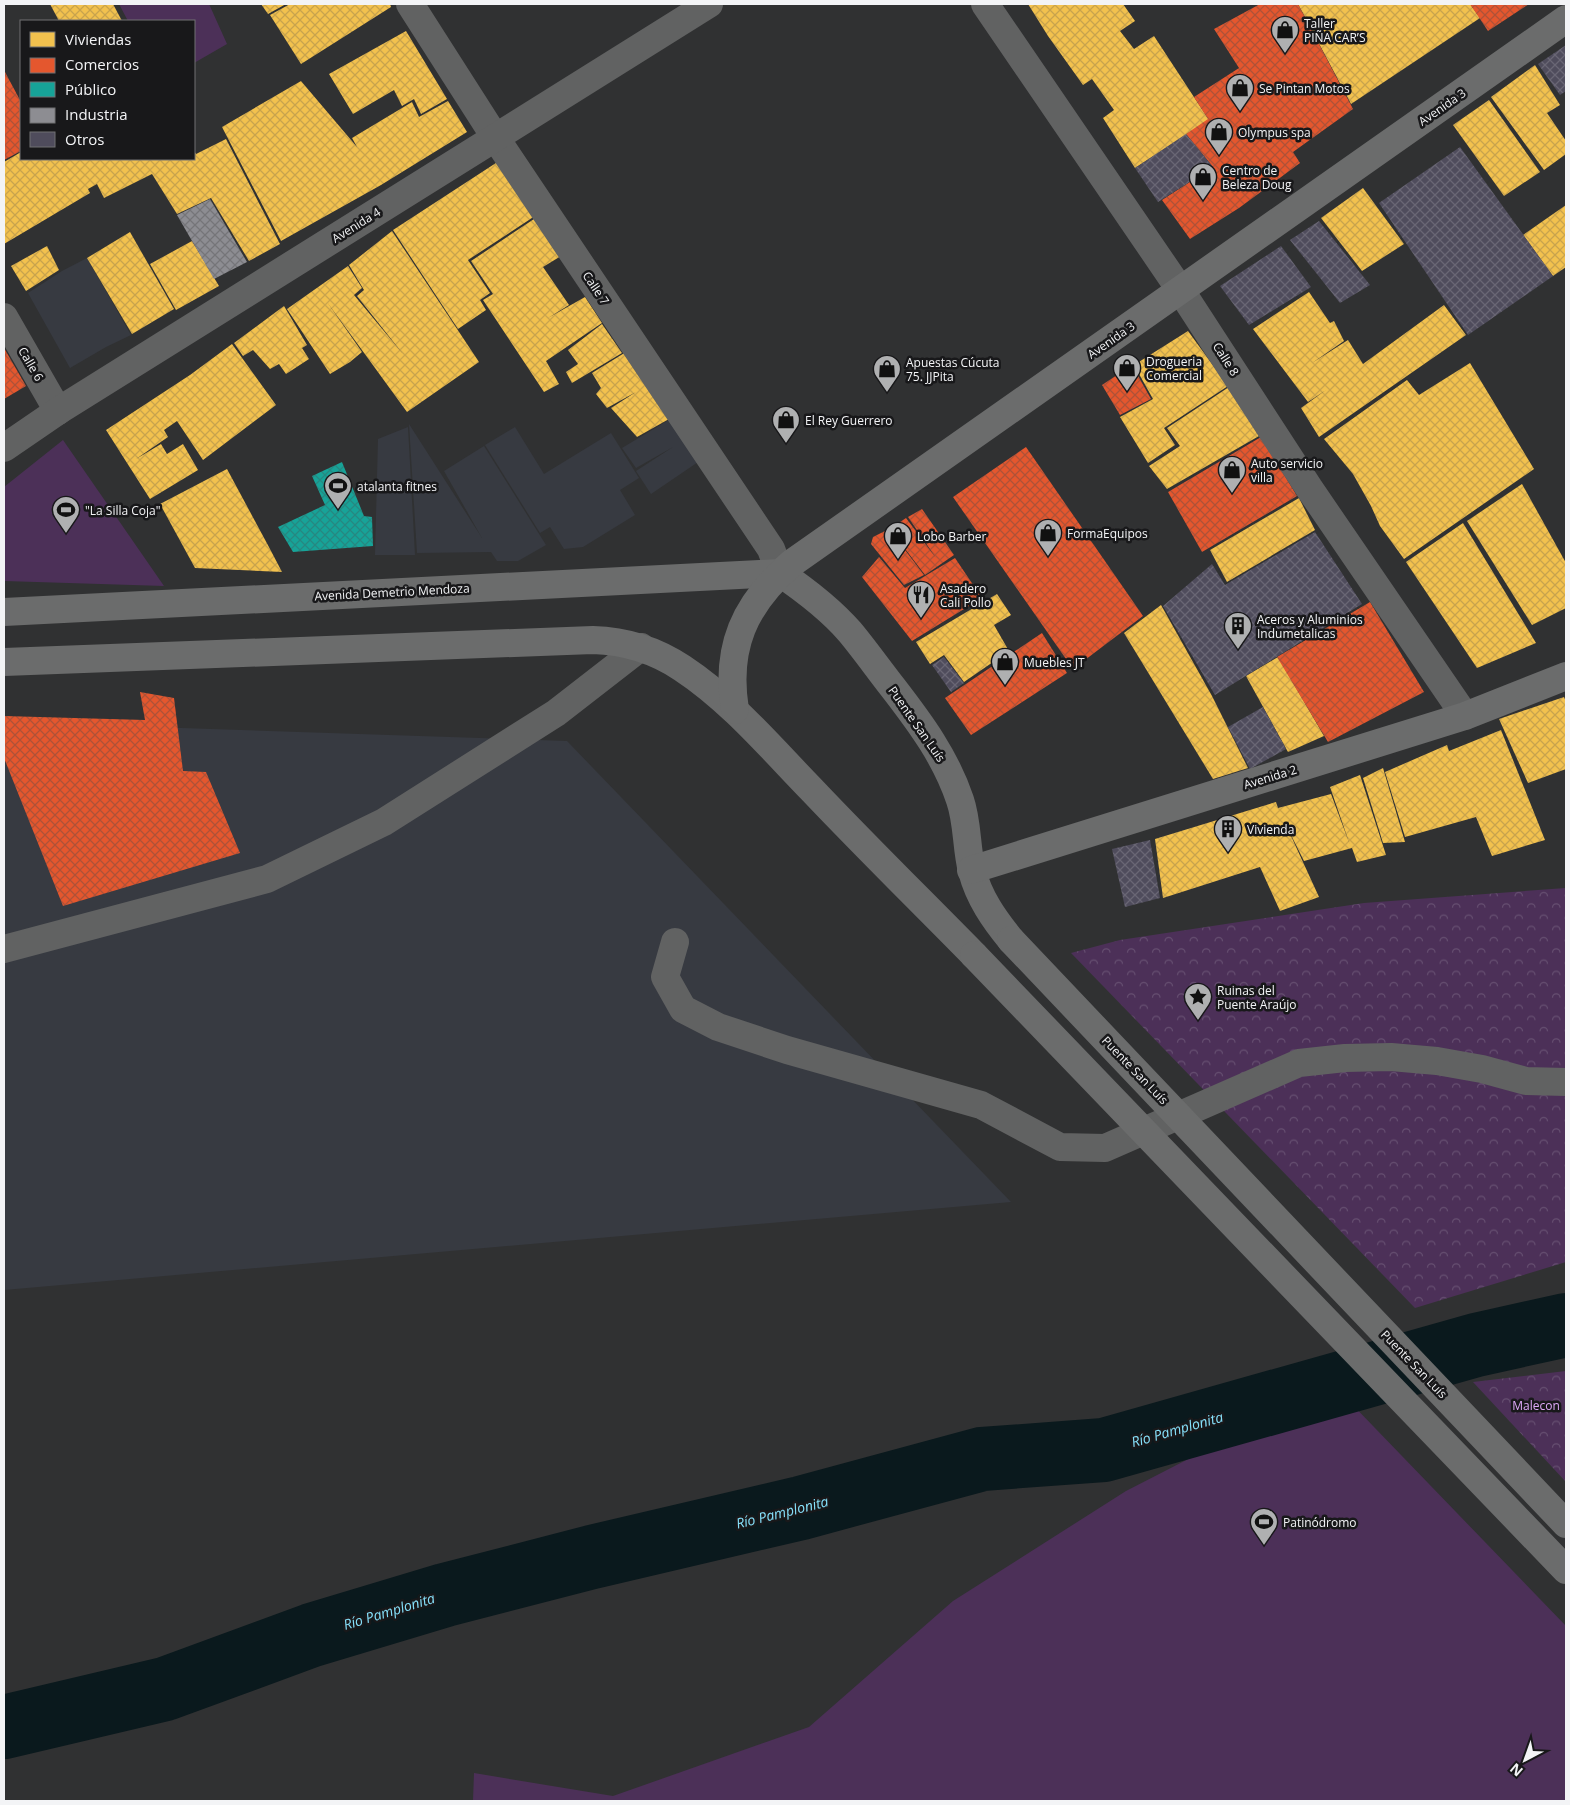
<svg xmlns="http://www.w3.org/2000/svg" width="1570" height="1805" viewBox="0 0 1570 1805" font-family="'Open Sans',sans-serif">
	<defs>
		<pattern id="park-crowns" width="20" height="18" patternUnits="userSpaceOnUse" patternTransform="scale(1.25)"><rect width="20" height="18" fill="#4c3058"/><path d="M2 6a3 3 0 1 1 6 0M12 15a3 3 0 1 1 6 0" fill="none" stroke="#664f71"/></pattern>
		<pattern id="homes-cross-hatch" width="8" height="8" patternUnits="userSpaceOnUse" patternTransform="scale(1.25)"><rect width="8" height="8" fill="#f2c14e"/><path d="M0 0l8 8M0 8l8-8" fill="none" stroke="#c8a34d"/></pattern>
		<pattern id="shops-cross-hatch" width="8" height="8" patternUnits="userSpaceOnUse" patternTransform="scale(1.25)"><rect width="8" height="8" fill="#e4572e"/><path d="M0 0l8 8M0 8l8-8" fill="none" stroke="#ae5238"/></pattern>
		<pattern id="public-cross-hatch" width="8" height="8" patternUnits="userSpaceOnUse" patternTransform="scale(1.25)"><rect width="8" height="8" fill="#17a398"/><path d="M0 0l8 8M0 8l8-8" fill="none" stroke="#268881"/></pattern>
		<pattern id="industry-cross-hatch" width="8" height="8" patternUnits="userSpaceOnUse" patternTransform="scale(1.25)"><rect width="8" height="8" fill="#8d8d92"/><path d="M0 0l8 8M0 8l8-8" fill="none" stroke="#757579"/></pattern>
		<pattern id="building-cross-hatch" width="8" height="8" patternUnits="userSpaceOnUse" patternTransform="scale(1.25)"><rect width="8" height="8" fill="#4f4c5c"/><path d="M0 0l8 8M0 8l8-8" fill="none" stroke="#696674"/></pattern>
	</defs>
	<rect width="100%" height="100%" fill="#303132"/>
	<g fill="#373a41">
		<polygon points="87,258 131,335 106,347 70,368 28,293 62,271"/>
		<polygon points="672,418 701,460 651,494 636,471 673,447 636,468 622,448"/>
		<polygon points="409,424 482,538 444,471 484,446 546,545 518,561 497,561 491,552 417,553"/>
		<polygon points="408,427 415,555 375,555 378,439"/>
		<polygon points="515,427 544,474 611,433 639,478 620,490 635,515 583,547 564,549 550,527 540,533 485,445"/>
		<polygon points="4,722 567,741 1011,1202 4,1290"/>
	</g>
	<g fill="url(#park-crowns)">
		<polygon points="1566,888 1566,1262 1415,1308 1071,953 1120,940 1364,903"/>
		<polygon points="1566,1371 1566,1482 1473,1382"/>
	</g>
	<g fill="#4c3058">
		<polygon points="119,4 209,4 227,44 194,63 194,21 128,21"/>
		<polygon points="63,440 164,586 4,581 4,487"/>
		<polygon points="1347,1399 1566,1626 1566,1801 473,1801 474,1773 613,1796 809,1727 953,1601 1126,1491 1237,1434"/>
	</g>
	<g fill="url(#homes-cross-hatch)">
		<polygon points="50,4 113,4 122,21 59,21"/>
		<polygon points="261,4 286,4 268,14"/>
		<polygon points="290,4 390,4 391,7 301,64 270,15"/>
		<polygon points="1028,4 1123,4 1135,21 1120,31 1134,49 1154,36 1209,120 1135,168 1103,118 1114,110 1092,79 1083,85 1048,36"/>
		<polygon points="1298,4 1470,4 1480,18 1351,104"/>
		<polygon points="406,31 447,99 421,114 414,99 402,106 394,90 353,114 329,74"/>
		<polygon points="1535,65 1560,105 1547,113 1566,141 1566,154 1544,170 1491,97"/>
		<polygon points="301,81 357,147 352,138 412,102 419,117 448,101 467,132 381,185 281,241 222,127"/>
		<polygon points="1489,100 1540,172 1504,196 1453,125"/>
		<polygon points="226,139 280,244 249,261 211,198 177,214 152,174 104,198 97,184 88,189 90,193 4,244 4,162 21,152 21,159 194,159 194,151 196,154"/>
		<polygon points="499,161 535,216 468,260 490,293 480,300 486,310 458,329 393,230"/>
		<polygon points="1363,188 1404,244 1362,271 1321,218"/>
		<polygon points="1566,205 1566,267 1553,276 1523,235"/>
		<polygon points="537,217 561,256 543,267 569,305 548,318 585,297 602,323 546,361 559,384 544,392 483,300 493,294 471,261"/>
		<polygon points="392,231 479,362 407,412 327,302 362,352 350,362 330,374 287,309 348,266 362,288 354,295 403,354 357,296 364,290 349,265"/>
		<polygon points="130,232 174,309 132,334 87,258"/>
		<polygon points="192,241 219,286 176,310 150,264"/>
		<polygon points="47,246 59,270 26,291 11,266"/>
		<polygon points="1309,292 1330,323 1334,321 1344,341 1312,363 1348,340 1363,364 1444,305 1466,335 1319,437 1301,408 1326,390 1308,402 1253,329"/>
		<polygon points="284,306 307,345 302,348 309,359 286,374 279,364 270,369 253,350 243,356 234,343"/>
		<polygon points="602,324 622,353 572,383 566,372 578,364 568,350"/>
		<polygon points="1188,331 1228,386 1164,428 1175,445 1148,463 1120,417 1153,399 1134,365"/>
		<polygon points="232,344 276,405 203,460 177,421 164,430 168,437 136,459 161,444 167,454 183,444 198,470 150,499 106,430 190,375"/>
		<polygon points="626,352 669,419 637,437 611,408 636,392 607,408 596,394 601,388 592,373"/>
		<polygon points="1470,363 1534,469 1404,559 1380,526 1371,506 1353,474 1324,439 1407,380 1419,395"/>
		<polygon points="1229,387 1259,436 1167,489 1149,466 1180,446 1167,428"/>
		<polygon points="227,469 270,549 282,572 195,568 160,504"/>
		<polygon points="1522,484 1566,563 1566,608 1532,625 1467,521"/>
		<polygon points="1299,498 1315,530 1227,582 1210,550"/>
		<polygon points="1463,523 1536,643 1477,668 1406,562"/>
		<polygon points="997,594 1011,615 994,625 1009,651 964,682 944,655 930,664 916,642"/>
		<polygon points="1161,605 1212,696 1248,768 1213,779 1124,633"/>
		<polygon points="1278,657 1324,736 1288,752 1246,676"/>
		<polygon points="1564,697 1566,702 1566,769 1528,783 1499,719"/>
		<polygon points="1501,730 1545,840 1492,856 1476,817 1405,837 1385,772 1447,745 1449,751"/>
		<polygon points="1383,768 1405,842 1383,843 1363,778"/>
		<polygon points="1360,775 1386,855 1357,862 1352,848 1304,861 1286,825 1319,897 1280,911 1260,867 1163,898 1155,839 1276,802 1278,808 1331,794 1350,845 1330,787"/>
	</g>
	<g fill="url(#shops-cross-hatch)">
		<polygon points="1260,4 1298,4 1353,109 1293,152 1300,163 1239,208 1190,239 1162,200 1213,167 1186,134 1208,119 1194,97 1239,68 1214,29"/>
		<polygon points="1470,4 1529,4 1488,31"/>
		<polygon points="5,72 21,102 21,151 4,160 4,73"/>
		<polygon points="4,348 26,386 4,399"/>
		<polygon points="1132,365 1151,399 1120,415 1102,385"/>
		<polygon points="1261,437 1297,496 1202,552 1168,492"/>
		<polygon points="1026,447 1143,616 1073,669 953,497"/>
		<polygon points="922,509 954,555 925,575 890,529 906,518 936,558 908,517"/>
		<polygon points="889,529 890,530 924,575 904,585 871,544 873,537"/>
		<polygon points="879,557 905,588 955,558 982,598 912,641 862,577"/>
		<polygon points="1370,602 1424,692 1328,742 1277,657"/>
		<polygon points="1042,633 1067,673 971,735 945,698"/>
		<polygon points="140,692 174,698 183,771 206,772 240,853 63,906 4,758 4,716 145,720"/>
	</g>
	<polygon fill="url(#public-cross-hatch)" points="342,462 364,516 372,517 373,546 293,552 278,527 325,505 312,476"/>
	<polygon fill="url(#industry-cross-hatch)" points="210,199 247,262 214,279 177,215"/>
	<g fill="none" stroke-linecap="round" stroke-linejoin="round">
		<polyline stroke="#0a191d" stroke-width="64" points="4,1727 165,1689 312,1635 445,1595 592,1557 801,1508 982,1459 1104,1450 1476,1345 1566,1325"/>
	</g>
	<g fill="url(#building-cross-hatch)">
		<polygon points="1566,45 1566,91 1560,95 1538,64"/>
		<polygon points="1186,134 1213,167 1158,202 1135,168"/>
		<polygon points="1460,147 1553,276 1468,335 1379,203"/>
		<polygon points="1319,221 1370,285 1340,303 1290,240"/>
		<polygon points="1281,246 1311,287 1249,325 1220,286"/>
		<polygon points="1315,532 1362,604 1215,695 1163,606 1212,564 1225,585"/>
		<polygon points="944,657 964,683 951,692 932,665"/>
		<polygon points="1263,707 1286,749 1250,769 1228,727"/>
		<polygon points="1150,840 1160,898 1125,907 1112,849"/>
	</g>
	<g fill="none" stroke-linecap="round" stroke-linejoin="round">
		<g stroke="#616262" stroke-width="28">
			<polyline points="410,4 495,137 771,549 780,573"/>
			<polyline points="985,4 1181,291 1309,488 1465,716"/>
			<polyline points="4,317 58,411"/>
			<polyline points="4,448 58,411 709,4"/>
			<polyline points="675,942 665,977 683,1009 718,1027 787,1050 981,1105 1060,1147 1105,1148 1299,1063 1345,1058 1391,1057 1437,1061 1482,1069 1526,1081 1566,1082"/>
			<polyline points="4,949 267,879 384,822 556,713 641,647"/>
		</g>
		<g stroke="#6b6c6c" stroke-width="28">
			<path d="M780,573C805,590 830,609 850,632C865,650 879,670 894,689C921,724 946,758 960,800C968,823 966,848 972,871C979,898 994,919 1011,940"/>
			<polyline points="4,612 780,573"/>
			<path d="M4,662L593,640C626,641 655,650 682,668C732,701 771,748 812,790C865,846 920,900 974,955"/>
			<path d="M735,710C725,648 744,604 792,563L1566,19"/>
			<polyline points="971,870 1465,716 1566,676"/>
		</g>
		<g stroke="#6b6c6c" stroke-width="28">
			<polyline points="1011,940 1566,1524"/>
			<polyline points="974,955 1566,1570"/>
		</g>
	</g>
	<defs>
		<symbol id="shop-pin" viewBox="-11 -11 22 30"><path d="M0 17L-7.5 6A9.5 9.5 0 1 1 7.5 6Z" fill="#afb0b1" stroke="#18181a"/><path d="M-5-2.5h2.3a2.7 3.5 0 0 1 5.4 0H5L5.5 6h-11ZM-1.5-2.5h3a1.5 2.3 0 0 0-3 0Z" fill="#111"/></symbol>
		<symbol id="stadium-pin" viewBox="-11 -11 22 30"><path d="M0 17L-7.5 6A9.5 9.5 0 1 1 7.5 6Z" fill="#afb0b1" stroke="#18181a"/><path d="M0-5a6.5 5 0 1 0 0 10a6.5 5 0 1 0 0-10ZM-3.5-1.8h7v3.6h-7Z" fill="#111"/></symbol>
		<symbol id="restaurant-pin" viewBox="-11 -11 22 30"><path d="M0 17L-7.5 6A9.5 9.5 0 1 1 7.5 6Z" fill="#afb0b1" stroke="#18181a"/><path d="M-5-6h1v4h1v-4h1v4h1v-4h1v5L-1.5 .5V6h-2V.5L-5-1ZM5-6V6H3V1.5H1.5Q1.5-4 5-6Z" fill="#111"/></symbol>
		<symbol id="building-pin" viewBox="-11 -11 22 30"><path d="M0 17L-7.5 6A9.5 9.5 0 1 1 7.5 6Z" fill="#afb0b1" stroke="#18181a"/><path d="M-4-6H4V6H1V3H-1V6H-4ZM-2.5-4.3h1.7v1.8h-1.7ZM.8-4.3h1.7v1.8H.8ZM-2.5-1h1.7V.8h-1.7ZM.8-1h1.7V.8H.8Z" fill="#111"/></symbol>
		<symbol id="sight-pin" viewBox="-11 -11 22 30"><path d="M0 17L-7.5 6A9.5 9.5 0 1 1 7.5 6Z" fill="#afb0b1" stroke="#18181a"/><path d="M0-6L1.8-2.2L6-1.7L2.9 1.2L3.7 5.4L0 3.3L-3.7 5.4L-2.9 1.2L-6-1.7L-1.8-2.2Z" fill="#111"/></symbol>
	</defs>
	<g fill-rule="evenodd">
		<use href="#shop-pin" x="1269" y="14" width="32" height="43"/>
		<use href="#shop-pin" x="1224" y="72" width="32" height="43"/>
		<use href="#shop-pin" x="1203" y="116" width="32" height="43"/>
		<use href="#shop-pin" x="1187" y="161" width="32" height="43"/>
		<use href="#shop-pin" x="1111" y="352" width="32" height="43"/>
		<use href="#shop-pin" x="871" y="353" width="32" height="43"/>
		<use href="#shop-pin" x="770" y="404" width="32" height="43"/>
		<use href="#shop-pin" x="1216" y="454" width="32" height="43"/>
		<use href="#stadium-pin" x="322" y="470" width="32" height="43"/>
		<use href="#stadium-pin" x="50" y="494" width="32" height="43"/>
		<use href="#shop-pin" x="1032" y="517" width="32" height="43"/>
		<use href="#shop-pin" x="882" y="520" width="32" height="43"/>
		<use href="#restaurant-pin" x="905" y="579" width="32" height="43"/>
		<use href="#building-pin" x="1222" y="610" width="32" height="43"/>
		<use href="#shop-pin" x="989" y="646" width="32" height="43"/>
		<use href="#building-pin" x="1212" y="813" width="32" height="43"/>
		<use href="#sight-pin" x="1182" y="981" width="32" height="43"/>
		<use href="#stadium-pin" x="1248" y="1506" width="32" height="43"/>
	</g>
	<g text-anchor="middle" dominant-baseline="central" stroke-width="5" stroke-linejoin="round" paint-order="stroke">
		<g font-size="12" fill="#f3f4f6" stroke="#18181a" text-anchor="start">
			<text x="1304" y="23">Taller<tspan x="1304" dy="14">PIÑA CAR’S</tspan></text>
			<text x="1259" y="88">Se Pintan Motos</text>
			<text x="1238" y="132">Olympus spa</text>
			<text x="1222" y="170">Centro de<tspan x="1222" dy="14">Beleza Doug</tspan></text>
			<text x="1146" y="361">Drogueria<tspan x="1146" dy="14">Comercial</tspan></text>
			<text x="906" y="362">Apuestas Cúcuta<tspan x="906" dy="14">75. JJPita</tspan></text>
			<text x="805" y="420">El Rey Guerrero</text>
			<text x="1251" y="463">Auto servicio<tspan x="1251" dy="14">villa</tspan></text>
			<text x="357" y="486">atalanta fitnes</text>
			<text x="85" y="510">"La Silla Coja"</text>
			<text x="1067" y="533">FormaEquipos</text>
			<text x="917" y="536">Lobo Barber</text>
			<text x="940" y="588">Asadero<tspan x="940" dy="14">Cali Pollo</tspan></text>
			<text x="1257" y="619">Aceros y Aluminios<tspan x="1257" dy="14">Indumetalicas</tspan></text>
			<text x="1024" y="662">Muebles JT</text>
			<text x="1247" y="829">Vivienda</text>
			<text x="1217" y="990">Ruinas del<tspan x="1217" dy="14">Puente Araújo</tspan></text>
			<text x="1283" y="1522">Patinódromo</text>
		</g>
		<g font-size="12" fill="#f3f4f6" stroke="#18181a">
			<text transform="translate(1442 107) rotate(-35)">Avenida 3</text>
			<text transform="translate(356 225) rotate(-32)">Avenida 4</text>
			<text transform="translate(596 288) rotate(56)">Calle 7</text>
			<text transform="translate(1111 340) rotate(-35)">Avenida 3</text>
			<text transform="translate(1226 359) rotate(57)">Calle 8</text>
			<text transform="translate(31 364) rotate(60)">Calle 6</text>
			<text transform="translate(392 592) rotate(-3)">Avenida Demetrio Mendoza</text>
			<text transform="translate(917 724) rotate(55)">Puente San Luís</text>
			<text transform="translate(1270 777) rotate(-17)">Avenida 2</text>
			<text transform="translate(1135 1070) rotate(46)">Puente San Luís</text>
			<text transform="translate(1414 1364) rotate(46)">Puente San Luís</text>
		</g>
		<g font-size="12" fill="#dea8f8" stroke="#18181a">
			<text x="1536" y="1405">Malecon</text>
		</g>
		<g font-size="14" font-style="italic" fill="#86e0fa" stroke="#18181a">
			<text transform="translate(1177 1429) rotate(-16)">Río Pamplonita</text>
			<text transform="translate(782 1512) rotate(-14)">Río Pamplonita</text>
			<text transform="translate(389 1611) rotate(-17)">Río Pamplonita</text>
		</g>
	</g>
	<rect width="1570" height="1805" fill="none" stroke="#f3f4f6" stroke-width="10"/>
	<rect x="20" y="20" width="175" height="140" fill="#18181a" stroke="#707072"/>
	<rect x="30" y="32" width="25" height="15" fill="#f2c14e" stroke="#707072"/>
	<text x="65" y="45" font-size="15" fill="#f3f4f6">Viviendas</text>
	<rect x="30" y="58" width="25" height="15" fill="#e4572e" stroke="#707072"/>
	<text x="65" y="70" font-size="15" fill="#f3f4f6">Comercios</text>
	<rect x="30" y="82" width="25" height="15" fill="#17a398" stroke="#707072"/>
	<text x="65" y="95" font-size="15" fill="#f3f4f6">Público</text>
	<rect x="30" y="108" width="25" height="15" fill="#8d8d92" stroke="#707072"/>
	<text x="65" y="120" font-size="15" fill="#f3f4f6">Industria</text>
	<rect x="30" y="132" width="25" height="15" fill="#4f4c5c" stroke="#707072"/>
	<text x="65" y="145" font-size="15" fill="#f3f4f6">Otros</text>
	<g transform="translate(1525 1760) rotate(221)" stroke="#18181a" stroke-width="4" paint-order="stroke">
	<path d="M0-4L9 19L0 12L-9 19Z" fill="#f3f4f6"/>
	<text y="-8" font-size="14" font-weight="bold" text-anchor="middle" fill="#f3f4f6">N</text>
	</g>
</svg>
